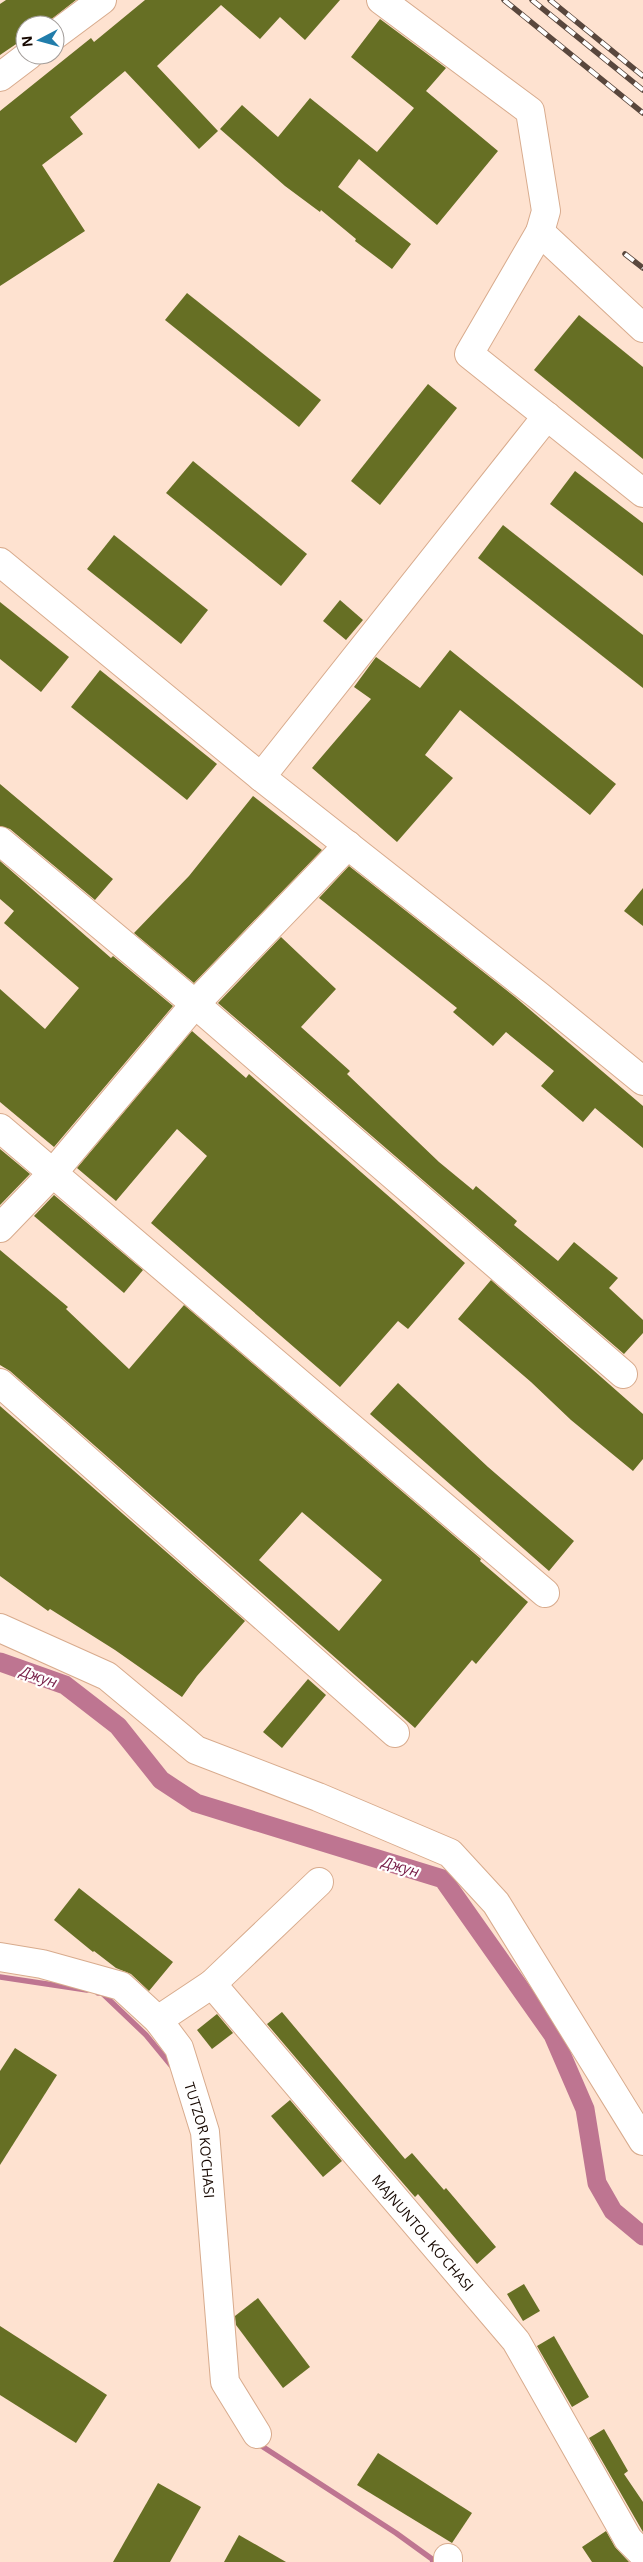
<svg xmlns="http://www.w3.org/2000/svg" width="643" height="2562" viewBox="0 0 643 2562" font-family="'Open Sans',sans-serif">
	<rect width="100%" height="100%" fill="#fee2d0"/>
	<g fill="none" stroke-linecap="round" stroke-linejoin="round">
		<g stroke="#be7591" stroke-width="5.5">
			<polyline points="0,1977 87,1990"/>
			<polyline points="98,1993 102,1993 146,2035 174,2069"/>
			<polyline points="257,2443 396,2533 432,2559 433,2562"/>
		</g>
		<polyline stroke="#be7591" stroke-width="19" points="0,1662 65,1685 118,1726 161,1780 196,1803 443,1879 553,2035 585,2109 597,2183 613,2211 643,2236"/>
	</g>
	<g fill="#666f24" fill-rule="evenodd">
		<polygon points="6,0 76,0 44,25 25,25 25,38 0,55 0,4"/>
		<polygon points="145,0 340,0 305,40 280,17 260,39 221,5 157,66 218,131 199,149 125,71 70,117 83,134 42,165 85,231 0,286 0,111 91,38 94,42"/>
		<polygon points="380,19 446,68 426,91 498,151 437,225 359,159 338,187 411,244 392,269 355,241 356,239 321,210 320,212 285,186 220,129 242,105 278,137 310,98 377,152 414,108 351,57"/>
		<polygon points="187,293 321,400 299,427 165,320"/>
		<polygon points="579,315 643,367 643,459 534,370"/>
		<polygon points="428,384 457,408 380,505 351,481"/>
		<polygon points="193,461 307,554 281,586 166,493"/>
		<polygon points="575,471 643,523 643,576 550,504"/>
		<polygon points="503,525 643,635 643,688 478,558"/>
		<polygon points="114,535 208,610 181,644 87,569"/>
		<polygon points="340,600 363,620 346,640 323,621"/>
		<polygon points="0,602 69,657 41,692 0,659"/>
		<polygon points="450,650 616,784 590,815 460,710 425,755 453,778 397,842 312,768 371,699 354,687 376,657 420,688"/>
		<polygon points="100,670 217,764 187,800 71,707"/>
		<polygon points="0,784 113,879 95,900 10,829 0,826"/>
		<polygon points="253,796 322,850 194,983 134,933 189,876"/>
		<polygon points="0,861 111,958 113,956 173,1006 54,1147 0,1102 0,989 45,1029 79,988 4,923 14,911 0,899"/>
		<polygon points="349,866 515,997 643,1106 643,1148 595,1108 583,1122 541,1086 554,1071 506,1032 493,1046 453,1012 457,1008 319,898"/>
		<polygon points="643,888 643,926 624,911"/>
		<polygon points="281,937 336,989 301,1027 350,1071 347,1074 439,1162 473,1190 476,1186 517,1221 514,1225 558,1261 574,1242 618,1278 609,1288 643,1320 643,1333 624,1354 218,1003"/>
		<polygon points="192,1031 246,1078 249,1074 465,1263 408,1329 398,1321 340,1387 151,1223 207,1156 177,1129 116,1201 77,1168"/>
		<polygon points="0,1149 30,1174 0,1205"/>
		<polygon points="54,1195 143,1270 124,1293 34,1216"/>
		<path d="M0,1250L68,1307L66,1309L129,1369L184,1305L481,1559L480,1561L528,1602L476,1664L472,1660L415,1728L10,1371L0,1365ZM302,1512L382,1580L339,1631L259,1560Z"/>
		<polygon points="491,1280 643,1414 643,1459 633,1471 571,1420 531,1382 458,1319"/>
		<polygon points="398,1383 488,1467 574,1541 549,1571 370,1414"/>
		<polygon points="0,1406 245,1621 197,1676 182,1697 115,1650 50,1609 48,1611 0,1576"/>
		<polygon points="308,1679 326,1695 282,1748 263,1732"/>
		<polygon points="79,1888 173,1962 149,1991 131,1974 116,1968 94,1951 93,1952 54,1920"/>
		<polygon points="282,2012 405,2159 412,2153 444,2190 446,2188 496,2247 477,2264 418,2194 415,2197 376,2152 267,2024"/>
		<polygon points="217,2014 233,2033 212,2049 197,2030"/>
		<polygon points="15,2048 57,2075 0,2165 0,2071"/>
		<polygon points="290,2100 342,2161 323,2177 271,2116"/>
		<polygon points="524,2284 540,2311 523,2321 507,2294"/>
		<polygon points="258,2298 310,2367 283,2388 236,2325 235,2316"/>
		<polygon points="0,2326 107,2395 76,2443 0,2395"/>
		<polygon points="554,2336 589,2397 572,2407 537,2346"/>
		<polygon points="604,2429 628,2471 624,2474 643,2502 643,2532 589,2438"/>
		<polygon points="378,2453 472,2513 452,2543 357,2485"/>
		<polygon points="158,2483 201,2507 170,2562 113,2562"/>
		<polygon points="606,2531 615,2547 629,2562 592,2562 582,2547"/>
		<polygon points="239,2535 286,2562 224,2562"/>
	</g>
	<g fill="none" stroke-linecap="round" stroke-linejoin="round">
		<defs>
			<g id="minor">
				<polyline points="381,0 530,111 546,211 540,232 469,354 643,493"/>
				<polyline points="55,35 102,0"/>
				<polyline points="0,77 29,55"/>
				<polyline points="540,232 643,328"/>
				<polyline points="0,562 261,777 539,996 643,1081"/>
				<polyline points="261,777 547,416"/>
				<polyline points="0,841 195,1004 623,1374"/>
				<polyline points="0,1128 545,1593"/>
				<polyline points="0,1228 52,1174 195,1004 348,845"/>
				<polyline points="0,1383 395,1733"/>
				<polyline points="0,1628 107,1676 196,1750 318,1797 450,1853 496,1903 643,2141"/>
				<path id="s1" d="M0,1957L42,1964L121,1986L158,2020L179,2048L205,2132L225,2382L257,2434"/>
				<polyline points="212,1984 319,1882"/>
				<path id="s2" d="M158,2020L212,1984L516,2341L628,2539L643,2554"/>
				<polyline points="448,2562 448,2558"/>
			</g>
		</defs>
		<use href="#minor" stroke="#d8ab8d" stroke-width="30"/>
		<use href="#minor" stroke="#fff" stroke-width="28"/>
		<defs>
			<g id="rail">
				<polyline points="504,0 643,113"/>
				<polyline points="532,0 643,90"/>
				<polyline points="550,0 643,76"/>
				<polyline points="625,254 643,268"/>
			</g>
		</defs>
		<use href="#rail" stroke="#59473d" stroke-width="5.5"/>
		<use href="#rail" stroke="#fff" stroke-width="4" stroke-dasharray="11" stroke-linecap="butt"/>
	</g>
	<g text-anchor="middle" dominant-baseline="central" stroke-width="4.5" stroke-linejoin="round" paint-order="stroke">
		<g font-size="14" fill="#160801" stroke="#fff">
			<text stroke="none"><textPath href="#s1" startOffset="305">TUTZOR KO‘CHASI</textPath></text>
			<text stroke="none"><textPath href="#s2" startOffset="391">MAJNUNTOL KO‘CHASI</textPath></text>
		</g>
		<g font-size="15" font-style="italic" fill="#79214a" stroke="#fff">
			<text transform="translate(39 1676) rotate(19)">Джун</text>
			<text transform="translate(401 1866) rotate(17)">Джун</text>
		</g>
	</g>
	<g transform="translate(40 40) rotate(264)"><circle r="24" fill="#ffffff" stroke="#a29c99"/>
	<path d="M0-4L9 19L0 12L-9 19Z" fill="#217dab"/>
	<text y="-8" font-size="14" font-weight="bold" text-anchor="middle" fill="#160801">N</text>
	</g>
</svg>
